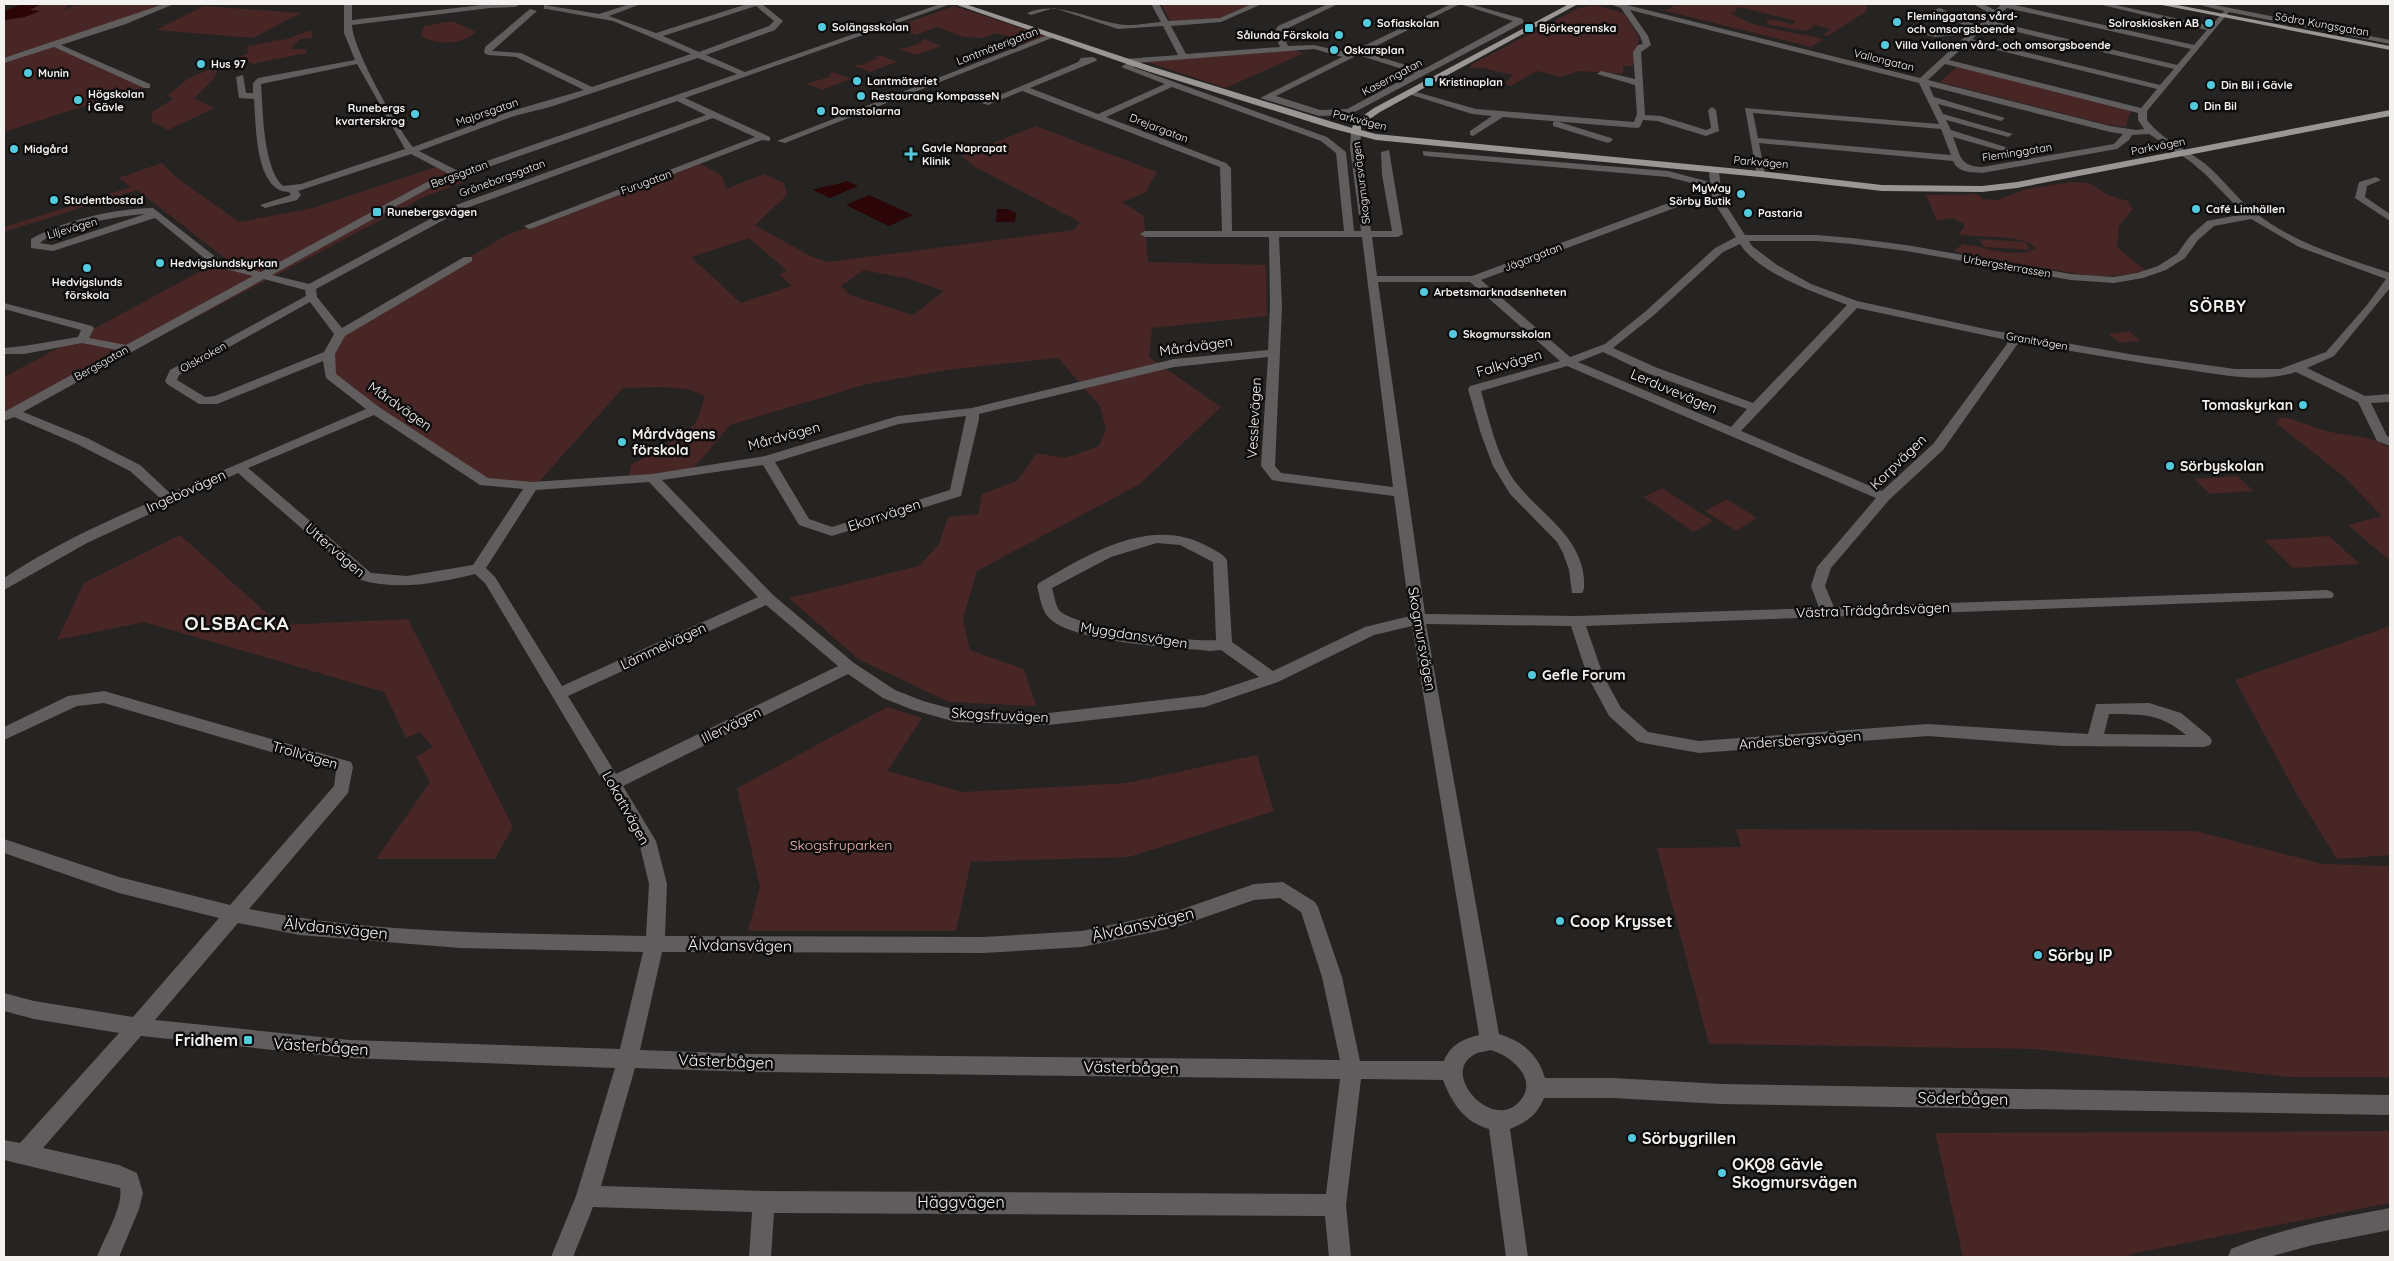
<svg xmlns="http://www.w3.org/2000/svg" width="2394" height="1261" viewBox="0 0 2394 1261" font-family="Quicksand,sans-serif">
	<rect width="100%" height="100%" fill="#262323"/>
	<g fill="#472625" fill-rule="evenodd">
		<polygon points="41,4 70,4 63,11 77,4 165,4 120,22 4,58 4,20 25,17 29,10"/>
		<polygon points="1161,4 1254,4 1220,18 1171,22"/>
		<polygon points="1672,4 1867,4 1867,11 1828,36 1823,35 1830,29 1815,25 1807,31 1769,25 1766,21 1770,19 1792,24 1796,21 1739,7 1735,10 1738,11 1730,13 1750,23 1769,28 1824,39 1811,47 1657,9 1667,10 1675,5"/>
		<polygon points="1595,5 1624,13 1639,38 1633,66 1623,66 1623,74 1579,71 1561,77 1537,71 1511,86 1504,84 1513,75 1483,68 1469,68 1474,63 1579,8"/>
		<polygon points="204,6 301,13 253,38 156,30"/>
		<polygon points="954,6 1042,35 1043,37 1030,44 997,33 984,38 964,37 937,27 916,35 895,27"/>
		<path d="M447,22H455L476,32C460,45 440,46 421,36L424,26Z"/>
		<polygon points="311,30 313,38 300,39 290,49 306,49 306,53 253,64 239,57 248,53 247,46 287,39"/>
		<polygon points="924,39 942,46 916,55 898,49 906,48 923,42 920,41"/>
		<polygon points="55,45 147,86 4,132 4,60"/>
		<polygon points="1294,50 1304,53 1226,88 1147,62"/>
		<polygon points="880,55 897,62 870,72 852,65 861,65 878,58 875,57"/>
		<polygon points="222,64 212,81 194,98 215,108 168,130 152,122 152,112 173,99 168,95 189,78"/>
		<polygon points="1958,66 2133,108 2128,118 2126,127 2109,125 1940,82"/>
		<polygon points="833,72 851,79 822,90 805,83 813,82 832,76 829,74"/>
		<path d="M1036,126L1157,172L1145,193L1122,202L1144,216L1148,262L1266,265L1267,316L1152,328L1149,357L1221,407L1140,484L977,571L963,619L970,650L1024,669L1036,706L949,702L858,659L789,598L919,566L939,544L948,517L978,514L982,494L1017,481L1037,453L1065,458L1099,446L1106,429L1100,406L1058,358L954,369L867,384L730,425L694,468L629,479L631,465L682,436L696,422L705,397C689,383 644,388 623,388L536,485L485,482L330,375L328,365L340,334L505,236L698,162L722,176L726,189L764,174L784,183L787,195L755,225L810,256L828,262L1074,230L1080,222L975,167L961,156ZM749,238L787,271L779,274L792,286L741,303L691,257ZM864,270L909,279L944,291L913,315L850,295L841,286Z"/>
		<polygon points="162,163 176,177 239,222 313,208 438,166 451,170 467,181 426,196 4,419 4,377 225,258 137,190 4,232 4,227 131,187 118,178"/>
		<path d="M2072,182L2089,183L2108,195L2128,201L2133,209L2119,226L2117,247L2146,271C2103,282 2072,272 2030,266V269L2011,266V262L1955,252V249L1964,244C1985,247 2017,260 2036,248C2022,233 1978,239 1958,234L1964,228V224L1953,218L1937,221L1926,195L1977,194L1982,199L1997,200L2027,189Z"/>
		<polygon points="1979,239 2025,242 2030,250 1984,247"/>
		<polygon points="2129,331 2141,341 2120,343 2108,334"/>
		<path d="M2282,417C2298,420 2311,427 2327,431C2351,437 2368,434 2390,448V561L2348,525L2382,516L2343,476L2277,424L2276,421Z"/>
		<polygon points="2237,476 2254,491 2210,494 2194,479"/>
		<polygon points="1662,488 1713,521 1694,532 1643,497"/>
		<polygon points="1727,499 1757,518 1736,531 1705,511"/>
		<polygon points="180,535 280,625 408,619 513,827 495,859 376,859 430,782 416,757 433,747 420,732 406,738 384,692 144,622 57,640 84,583"/>
		<polygon points="2329,536 2360,564 2293,568 2264,540"/>
		<polygon points="2390,626 2390,855 2337,859 2297,795 2235,680"/>
		<polygon points="887,707 922,718 887,771 963,792 1127,783 1257,755 1274,811 1129,857 971,862 956,931 748,931 760,887 737,788"/>
		<polygon points="1736,829 2196,831 2323,864 2390,866 2390,1077 2289,1077 2034,1049 1709,1044 1657,848 1741,847"/>
		<polygon points="2390,1131 2390,1203 2131,1254 2127,1257 1963,1257 1935,1133"/>
	</g>
	<g fill="#2b0507">
		<polygon points="22,4 41,4 30,10 40,11 25,17 4,20 4,11"/>
		<path d="M847,181L858,186L830,198L813,190C824,185 836,186 847,181Z"/>
		<polygon points="869,195 913,215 889,226 846,205"/>
		<polygon points="997,209 1007,209 1016,213 1015,222 996,222"/>
	</g>
	<g fill="none" stroke-linecap="round" stroke-linejoin="round">
		<g fill="#5f5d5d" fill-rule="evenodd">
			<polygon points="164,4 174,4 126,24 61,45 150,84 150,88 144,88 54,47 4,63 4,58"/>
			<path d="M344,4H352V20L490,4L519,5L515,7L490,8L352,25C352,47 397,128 413,147L508,112L584,90L516,57L488,55L484,53L485,47L530,9L537,11L492,51L521,53L592,87L691,54L613,21L547,9H544V5L599,14L630,4H641L609,16L656,33L747,4H762L783,21L775,30L706,55L745,72L940,4H951L685,98L770,137V141L762,140L533,228L529,229L524,226L755,137L713,118L464,209L316,289L317,297L342,328L464,257H472V261L345,336L335,354L336,374L379,407L488,478L532,482L652,474L765,456L898,416L972,408L1174,359L1268,350L1270,306L1269,237H1145L1140,234L1145,231H1222L1220,167L1022,91L988,105L981,103L1078,62L1081,58L1093,57L1097,59L1096,61L1030,88L1098,114L1165,84L1121,67L1127,63L1121,61L1125,59L1178,55L1163,26L1118,29L1054,8L1031,15L1027,13C1057,0 1087,19 1118,24C1131,27 1147,23 1161,22L1151,4H1159L1168,21L1220,18L1252,4H1262L1221,22L1171,26L1186,54L1280,47L1274,33L1278,26L1328,4H1338L1284,30L1282,33L1288,46L1314,45L1349,53L1451,4H1470L1523,19V23L1349,115L1319,116L1260,98L1342,57L1314,49L1136,63V66L1133,67L1327,137L1346,152L1354,231H1361L1350,148L1351,132L1356,129L1361,132L1360,148L1371,231H1392L1382,175L1381,152L1389,150L1403,234L1398,237H1372L1377,276H1472L1674,201L1692,200V204L1680,206L1481,280L1570,357L1605,344L1646,311L1715,248L1736,237L1712,199L1711,188L1668,177L1426,156L1423,155V151L1668,171L1710,182L1709,171L1714,168L1719,171L1722,199L1745,235H1817L1852,238L1906,245L2071,274L2114,277L2137,273L2158,266L2177,254L2190,236L2207,221L2244,214L2205,174L2191,162L2149,134L2132,135L2129,140L2117,149L1982,173C1971,172 1958,173 1953,161L1759,143L1765,174L1757,176L1745,108L1939,124L1919,83L1630,10L1648,36L1651,45L1641,52L1645,115L1661,116L1706,130L1711,128L1708,110L1712,107L1716,110L1719,131L1706,136L1657,121L1643,120L1640,127L1637,128L1503,117L1473,136L1470,135V131L1492,116L1472,114L1405,93L1409,90L1476,109L1634,122L1637,114L1635,85L1597,74L1601,71L1635,79L1633,52L1638,45L1643,44L1640,36L1621,8L1610,4H1623L1920,78L1968,34L1935,37L1909,31V27L1935,33L1972,29L1933,10L1940,8L1978,26L1991,14L1973,4H1983L1995,10L2002,4H2010L2194,45L2207,30L2098,4H2111L2211,26L2224,11L2196,4H2210L2390,40V44L2229,12L2147,111V120C2162,140 2185,148 2204,163C2222,177 2235,197 2253,211C2293,243 2343,257 2390,273V288L2334,356L2307,368L2365,396L2390,394V402L2371,403L2387,436L2390,437V446L2377,441L2358,402L2296,372C2260,384 2219,374 2182,369C2127,361 2073,351 2019,342L1943,450L1889,500L1831,568L1825,586L1834,607L2327,590L2332,592L2334,595L2332,598L1586,626L1603,675L1621,708L1648,732L1699,741L1928,724L2088,734L2096,704L2149,703L2181,713L2210,737L2212,741L2210,745L2204,747L2062,746L1928,736L1699,753L1643,743L1637,741L1609,716L1587,675L1571,626L1426,624L1499,1034C1522,1041 1538,1054 1545,1078H1613L1721,1084L2390,1095V1115L1721,1104L1613,1098H1544C1537,1115 1527,1122 1510,1129L1528,1257H1506L1489,1129C1464,1122 1452,1103 1443,1080L1361,1079L1346,1205L1351,1257H1329L1325,1216L774,1213L771,1257H749L752,1212L593,1207L573,1257H551L576,1196L615,1068L350,1058L141,1036L43,1148L119,1165L137,1173L143,1193L139,1209L119,1257H97C103,1240 124,1206 120,1188L4,1160V1140L20,1143L119,1033L34,1019L4,1011V993L34,1001L133,1017L219,918L119,893L4,853V839L119,877L230,905L334,786L336,771L104,703L77,706L4,740V727L68,696L104,691L351,762L353,767L348,793L249,909C379,935 514,933 646,936L649,884L639,842L485,583L475,574C438,583 398,591 361,580L238,473L87,543L4,590V578C52,546 106,521 160,498L130,471L77,444L14,417L4,421V412L117,350L82,343L24,354H4V348L24,346L78,337L81,330L4,309V303L92,326L94,328L89,338L126,345L253,276L214,266L155,218L53,251L31,248V239C67,219 113,209 153,208L222,262L261,272L425,183L449,174L411,154L298,191L301,195L297,200L265,208L260,205L291,195L289,192C255,192 256,124 254,99L239,98L236,77L243,75L246,93H253V83L258,78L355,60L344,33ZM1460,4L1513,21L1422,70L1364,52ZM756,6L774,21L769,26L699,52L663,36ZM2007,8L2191,49L2177,65L1992,21ZM1988,25L2174,69L2160,85L1972,39ZM1968,43L2157,89L2141,108L1949,60ZM1358,55L1415,73L1347,109L1320,110L1276,96ZM698,58L737,74L458,171L419,151L514,116L550,107ZM357,64L405,149L301,184L283,186C263,168 263,111 261,84ZM1945,64L2138,113V120L2144,129L2136,130L2110,126L1928,80ZM1929,86L2110,132L2123,134L2114,144L1982,167C1959,166 1961,156 1953,137L2013,154L2018,151L1951,130L1946,120L2008,137L2013,134L1943,114L1938,104L2001,121L2005,118L1934,97ZM1172,87L1321,141L1336,153L1344,231H1232L1231,168L1226,163L1106,117ZM677,101L706,115L456,205L309,284L272,275L431,187ZM1753,113L1941,129L1951,155L1758,138ZM145,214L52,245L40,243C56,227 122,215 145,214ZM2251,219L2299,247L2386,279L2367,305L2326,352L2280,369H2235L2135,355L1990,330L1857,301L1811,284L1777,265L1752,246L1749,241H1817L1852,244L1906,251L2071,280L2114,283L2143,278L2166,270L2185,258L2198,240L2214,226ZM1279,237H1362L1393,487L1281,473L1275,466L1282,306ZM1740,244C1758,273 1816,293 1847,305L1753,403L1655,367L1613,348L1654,315L1723,252ZM264,279L305,290L306,296L170,370L165,381L167,384L199,404H217L323,361L326,378L366,409L170,493L140,465L87,438L23,412ZM1378,282H1470L1560,361L1470,386L1468,389L1481,434L1493,466L1510,494L1557,542L1563,553L1569,570L1572,593H1582C1585,589 1584,584 1584,579C1580,531 1533,511 1510,474C1495,448 1489,419 1481,391L1567,366L1876,498L1817,567L1811,586L1819,608L1577,616L1425,614ZM310,302L334,334L324,352L215,396L205,397L177,380L179,375ZM1857,308L2007,340V344L1933,444L1882,491L1741,431ZM1603,352L1647,373L1747,409L1731,427L1578,362ZM1268,357L1261,466L1272,480L1277,481L1394,496L1410,616L1365,627L1273,671L1232,642L1227,560C1223,553 1212,549 1205,545C1149,516 1087,555 1039,583L1037,586C1040,596 1041,610 1049,618C1074,643 1174,647 1210,651L1221,650L1259,677L1204,695L1049,713L956,710L923,701L895,690L854,663L773,595L662,480L763,465L799,525L832,536L961,496L979,419V414L1174,367ZM374,415L480,485L523,489L473,565L407,576L371,573L248,468ZM966,416L950,490L832,527L809,519L775,462L899,424ZM649,482L758,597L562,686L495,577L486,568L536,490ZM1157,543L1180,545L1213,562L1216,640C1193,643 1072,627 1059,610C1055,604 1054,594 1052,588L1111,557ZM766,605L838,666L616,774L568,696ZM1412,626L1479,1035C1463,1039 1450,1045 1444,1061H1360L1342,977L1318,907L1315,902L1283,882L1254,884L1177,911L1082,931L983,937L665,936L667,884L656,841L623,786L848,674L883,698L913,710L956,722L1049,725L1205,707L1278,682L1374,635ZM2109,714C2143,715 2158,712 2186,735L2104,734ZM1280,898L1301,912L1322,977L1340,1060L752,1054L640,1050L662,952L983,953L1082,947L1177,927L1254,900ZM238,923L300,935L460,948L643,952L620,1049L350,1040L155,1020ZM1490,1050C1511,1055 1540,1080 1519,1102C1492,1131 1442,1076 1472,1056C1476,1052 1485,1052 1490,1050ZM635,1068L752,1072L1340,1079L1326,1194L764,1191L601,1186Z"/>
			<polygon points="1050,34 1057,36 785,143 777,141"/>
			<polygon points="1556,121 1611,138 1613,140 1608,143 1553,126 1553,122"/>
			<polygon points="2376,177 2381,180 2367,186 2365,197 2390,214 2390,221 2355,198 2359,182"/>
			<path d="M2390,1208V1230L2313,1245L2269,1257H2228L2231,1249C2282,1228 2336,1218 2390,1208Z"/>
		</g>
		<g fill="#9a9696" fill-rule="evenodd">
			<polygon points="954,4 965,4 1153,67 1352,128 1354,122 1374,108 1569,4 1578,4 1380,112 1361,125 1361,130 1376,134 1760,171 1882,185 1982,186 2017,182 2390,110 2390,116 2017,188 1982,192 1882,191 1760,177 1376,140 1330,128 1147,71"/>
			<polygon points="2157,4 2172,4 2390,46 2390,50"/>
		</g>
	</g>
	<g fill="#54cade" stroke="#0e0d0d" stroke-width="2">
		<circle cx="1897" cy="22" r="5"/>
		<circle cx="1367" cy="23" r="5"/>
		<circle cx="2209" cy="23" r="5"/>
		<circle cx="822" cy="27" r="5"/>
		<rect x="1524" y="23" width="10" height="10" rx="2.5"/>
		<circle cx="1339" cy="35" r="5"/>
		<circle cx="1885" cy="45" r="5"/>
		<circle cx="1334" cy="50" r="5"/>
		<circle cx="201" cy="64" r="5"/>
		<circle cx="28" cy="73" r="5"/>
		<circle cx="857" cy="81" r="5"/>
		<rect x="1424" y="77" width="10" height="10" rx="2.5"/>
		<circle cx="2211" cy="85" r="5"/>
		<circle cx="861" cy="96" r="5"/>
		<circle cx="78" cy="100" r="5"/>
		<circle cx="2194" cy="106" r="5"/>
		<circle cx="821" cy="111" r="5"/>
		<circle cx="415" cy="114" r="5"/>
		<circle cx="14" cy="149" r="5"/>
		<path d="M908.5 146.5h5v5h5v5h-5v5h-5v-5h-5v-5h5z"/>
		<circle cx="1741" cy="194" r="5"/>
		<circle cx="54" cy="200" r="5"/>
		<circle cx="2196" cy="209" r="5"/>
		<rect x="372" y="207" width="10" height="10" rx="2.5"/>
		<circle cx="1748" cy="213" r="5"/>
		<circle cx="160" cy="263" r="5"/>
		<circle cx="87" cy="268" r="5"/>
		<circle cx="1424" cy="292" r="5"/>
		<circle cx="1453" cy="334" r="5"/>
		<circle cx="2303" cy="405" r="5"/>
		<circle cx="622" cy="442" r="5"/>
		<circle cx="2170" cy="466" r="5"/>
		<circle cx="1532" cy="675" r="5"/>
		<circle cx="1560" cy="921" r="5"/>
		<circle cx="2038" cy="955" r="5"/>
		<rect x="243" y="1035" width="10" height="10" rx="2.5"/>
		<circle cx="1632" cy="1138" r="5"/>
		<circle cx="1722" cy="1173" r="5"/>
	</g>
	<g text-anchor="middle" dominant-baseline="central" stroke-width="5" stroke-linejoin="round" paint-order="stroke">
		<g font-size="11" font-weight="bold" fill="#f4f1f1" stroke="#0e0d0d" text-anchor="start">
			<text x="1907" y="16">Fleminggatans vård-<tspan x="1907" dy="13">och omsorgsboende</tspan></text>
			<text x="1377" y="23">Sofiaskolan</text>
			<text x="2199" y="23" text-anchor="end">Solroskiosken AB</text>
			<text x="832" y="27">Solängsskolan</text>
			<text x="1539" y="28">Björkegrenska</text>
			<text x="1329" y="35" text-anchor="end">Sålunda Förskola</text>
			<text x="1895" y="45">Villa Vallonen vård- och omsorgsboende</text>
			<text x="1344" y="50">Oskarsplan</text>
			<text x="211" y="64">Hus 97</text>
			<text x="38" y="73">Munin</text>
			<text x="867" y="81">Lantmäteriet</text>
			<text x="1439" y="82">Kristinaplan</text>
			<text x="2221" y="85">Din Bil i Gävle</text>
			<text x="88" y="94">Högskolan<tspan x="88" dy="13">i Gävle</tspan></text>
			<text x="871" y="96">Restaurang KompasseN</text>
			<text x="2204" y="106">Din Bil</text>
			<text x="405" y="108" text-anchor="end">Runebergs<tspan x="405" dy="13">kvarterskrog</tspan></text>
			<text x="831" y="111">Domstolarna</text>
			<text x="922" y="148">Gavle Naprapat<tspan x="922" dy="13">Klinik</tspan></text>
			<text x="24" y="149">Midgård</text>
			<text x="1731" y="188" text-anchor="end">MyWay<tspan x="1731" dy="13">Sörby Butik</tspan></text>
			<text x="64" y="200">Studentbostad</text>
			<text x="2206" y="209">Café Limhällen</text>
			<text x="387" y="212">Runebergsvägen</text>
			<text x="1758" y="213">Pastaria</text>
			<text x="170" y="263">Hedvigslundskyrkan</text>
			<text x="87" y="282" text-anchor="middle">Hedvigslunds<tspan x="87" dy="13">förskola</tspan></text>
			<text x="1434" y="292">Arbetsmarknadsenheten</text>
			<text x="1463" y="334">Skogmursskolan</text>
		</g>
		<g font-size="11" fill="#f4f1f1" stroke="#0e0d0d">
			<text transform="translate(2322 24) rotate(10)">Södra Kungsgatan</text>
			<text transform="translate(997 46) rotate(-21)">Lantmäterigatan</text>
			<text transform="translate(1884 60) rotate(14)">Vallongatan</text>
			<text transform="translate(1392 77) rotate(-28)">Kaserngatan</text>
			<text transform="translate(487 112) rotate(-19)">Majorsgatan</text>
			<text transform="translate(1360 120) rotate(14)">Parkvägen</text>
			<text transform="translate(1159 128) rotate(21)">Drejargatan</text>
			<text transform="translate(2158 146) rotate(-11)">Parkvägen</text>
			<text transform="translate(2017 152) rotate(-9)">Fleminggatan</text>
			<text transform="translate(1761 162) rotate(5)">Parkvägen</text>
			<text transform="translate(459 174) rotate(-20)">Bergsgatan</text>
			<text transform="translate(502 178) rotate(-20)">Gröneborgsgatan</text>
			<text transform="translate(646 182) rotate(-20)">Furugatan</text>
			<text transform="translate(1361 183) rotate(-97)">Skogmursvägen</text>
			<text transform="translate(72 228) rotate(-16)">Liljevägen</text>
			<text transform="translate(1533 257) rotate(-21)">Jägargatan</text>
			<text transform="translate(2007 266) rotate(10)">Urbergsterrassen</text>
			<text transform="translate(2037 341) rotate(10)">Granitvägen</text>
			<text transform="translate(203 357) rotate(-29)">Olskroken</text>
			<text transform="translate(101 363) rotate(-29)">Bergsgatan</text>
		</g>
		<g font-size="14" fill="#f4f1f1" stroke="#0e0d0d">
			<text transform="translate(1196 346) rotate(-8)">Mårdvägen</text>
			<text transform="translate(1509 363) rotate(-16)">Falkvägen</text>
			<text transform="translate(1674 391) rotate(23)">Lerduvevägen</text>
			<text transform="translate(400 406) rotate(35)">Mårdvägen</text>
			<text transform="translate(1254 418) rotate(-87)">Vesslevägen</text>
			<text transform="translate(784 436) rotate(-15)">Mårdvägen</text>
			<text transform="translate(1898 462) rotate(-44)">Korpvägen</text>
			<text transform="translate(186 491) rotate(-24)">Ingebovägen</text>
			<text transform="translate(884 515) rotate(-18)">Ekorrvägen</text>
			<text transform="translate(335 550) rotate(41)">Uttervägen</text>
			<text transform="translate(1873 610) rotate(-2)">Västra Trädgårdsvägen</text>
			<text transform="translate(1134 635) rotate(9)">Myggdansvägen</text>
			<text transform="translate(1422 639) rotate(80)">Skogmursvägen</text>
			<text transform="translate(663 646) rotate(-25)">Lämmelvägen</text>
			<text transform="translate(1000 715) rotate(3)">Skogsfruvägen</text>
			<text transform="translate(731 725) rotate(-26)">Illervägen</text>
			<text transform="translate(1800 740) rotate(-4)">Andersbergsvägen</text>
			<text transform="translate(305 755) rotate(16)">Trollvägen</text>
			<text transform="translate(626 808) rotate(61)">Lokattvägen</text>
		</g>
		<g font-size="14" font-weight="bold" fill="#f4f1f1" stroke="#0e0d0d" text-anchor="start">
			<text x="2293" y="405" text-anchor="end">Tomaskyrkan</text>
			<text x="632" y="434">Mårdvägens<tspan x="632" dy="16">förskola</tspan></text>
			<text x="2180" y="466">Sörbyskolan</text>
			<text x="1542" y="675">Gefle Forum</text>
		</g>
		<g font-size="14" fill="#fabab7" stroke="#0e0d0d">
			<text x="841" y="845">Skogsfruparken</text>
		</g>
		<g font-size="16" font-weight="bold" letter-spacing="1" fill="#f4f1f1" stroke="#0e0d0d">
			<text x="2218" y="306">SÖRBY</text>
		</g>
		<g font-size="16" font-weight="bold" fill="#f4f1f1" stroke="#0e0d0d" text-anchor="start">
			<text x="1570" y="921">Coop Krysset</text>
			<text x="2048" y="955">Sörby IP</text>
			<text x="238" y="1040" text-anchor="end">Fridhem</text>
			<text x="1642" y="1138">Sörbygrillen</text>
			<text x="1732" y="1164">OKQ8 Gävle<tspan x="1732" dy="18">Skogmursvägen</tspan></text>
		</g>
		<g font-size="16" fill="#f4f1f1" stroke="#0e0d0d">
			<text transform="translate(1143 924) rotate(-13)">Älvdansvägen</text>
			<text transform="translate(336 928) rotate(6)">Älvdansvägen</text>
			<text transform="translate(740 945) rotate(1)">Älvdansvägen</text>
			<text transform="translate(321 1046) rotate(4)">Västerbågen</text>
			<text transform="translate(726 1061) rotate(2)">Västerbågen</text>
			<text transform="translate(1131 1067) rotate(1)">Västerbågen</text>
			<text transform="translate(1963 1098) rotate(1)">Söderbågen</text>
			<text x="961" y="1202">Häggvägen</text>
		</g>
		<g font-size="19" font-weight="bold" letter-spacing="1" fill="#f4f1f1" stroke="#0e0d0d">
			<text x="237" y="623">OLSBACKA</text>
		</g>
	</g>
	<rect width="2394" height="1261" fill="none" stroke="#f4f1f1" stroke-width="10"/>
</svg>
